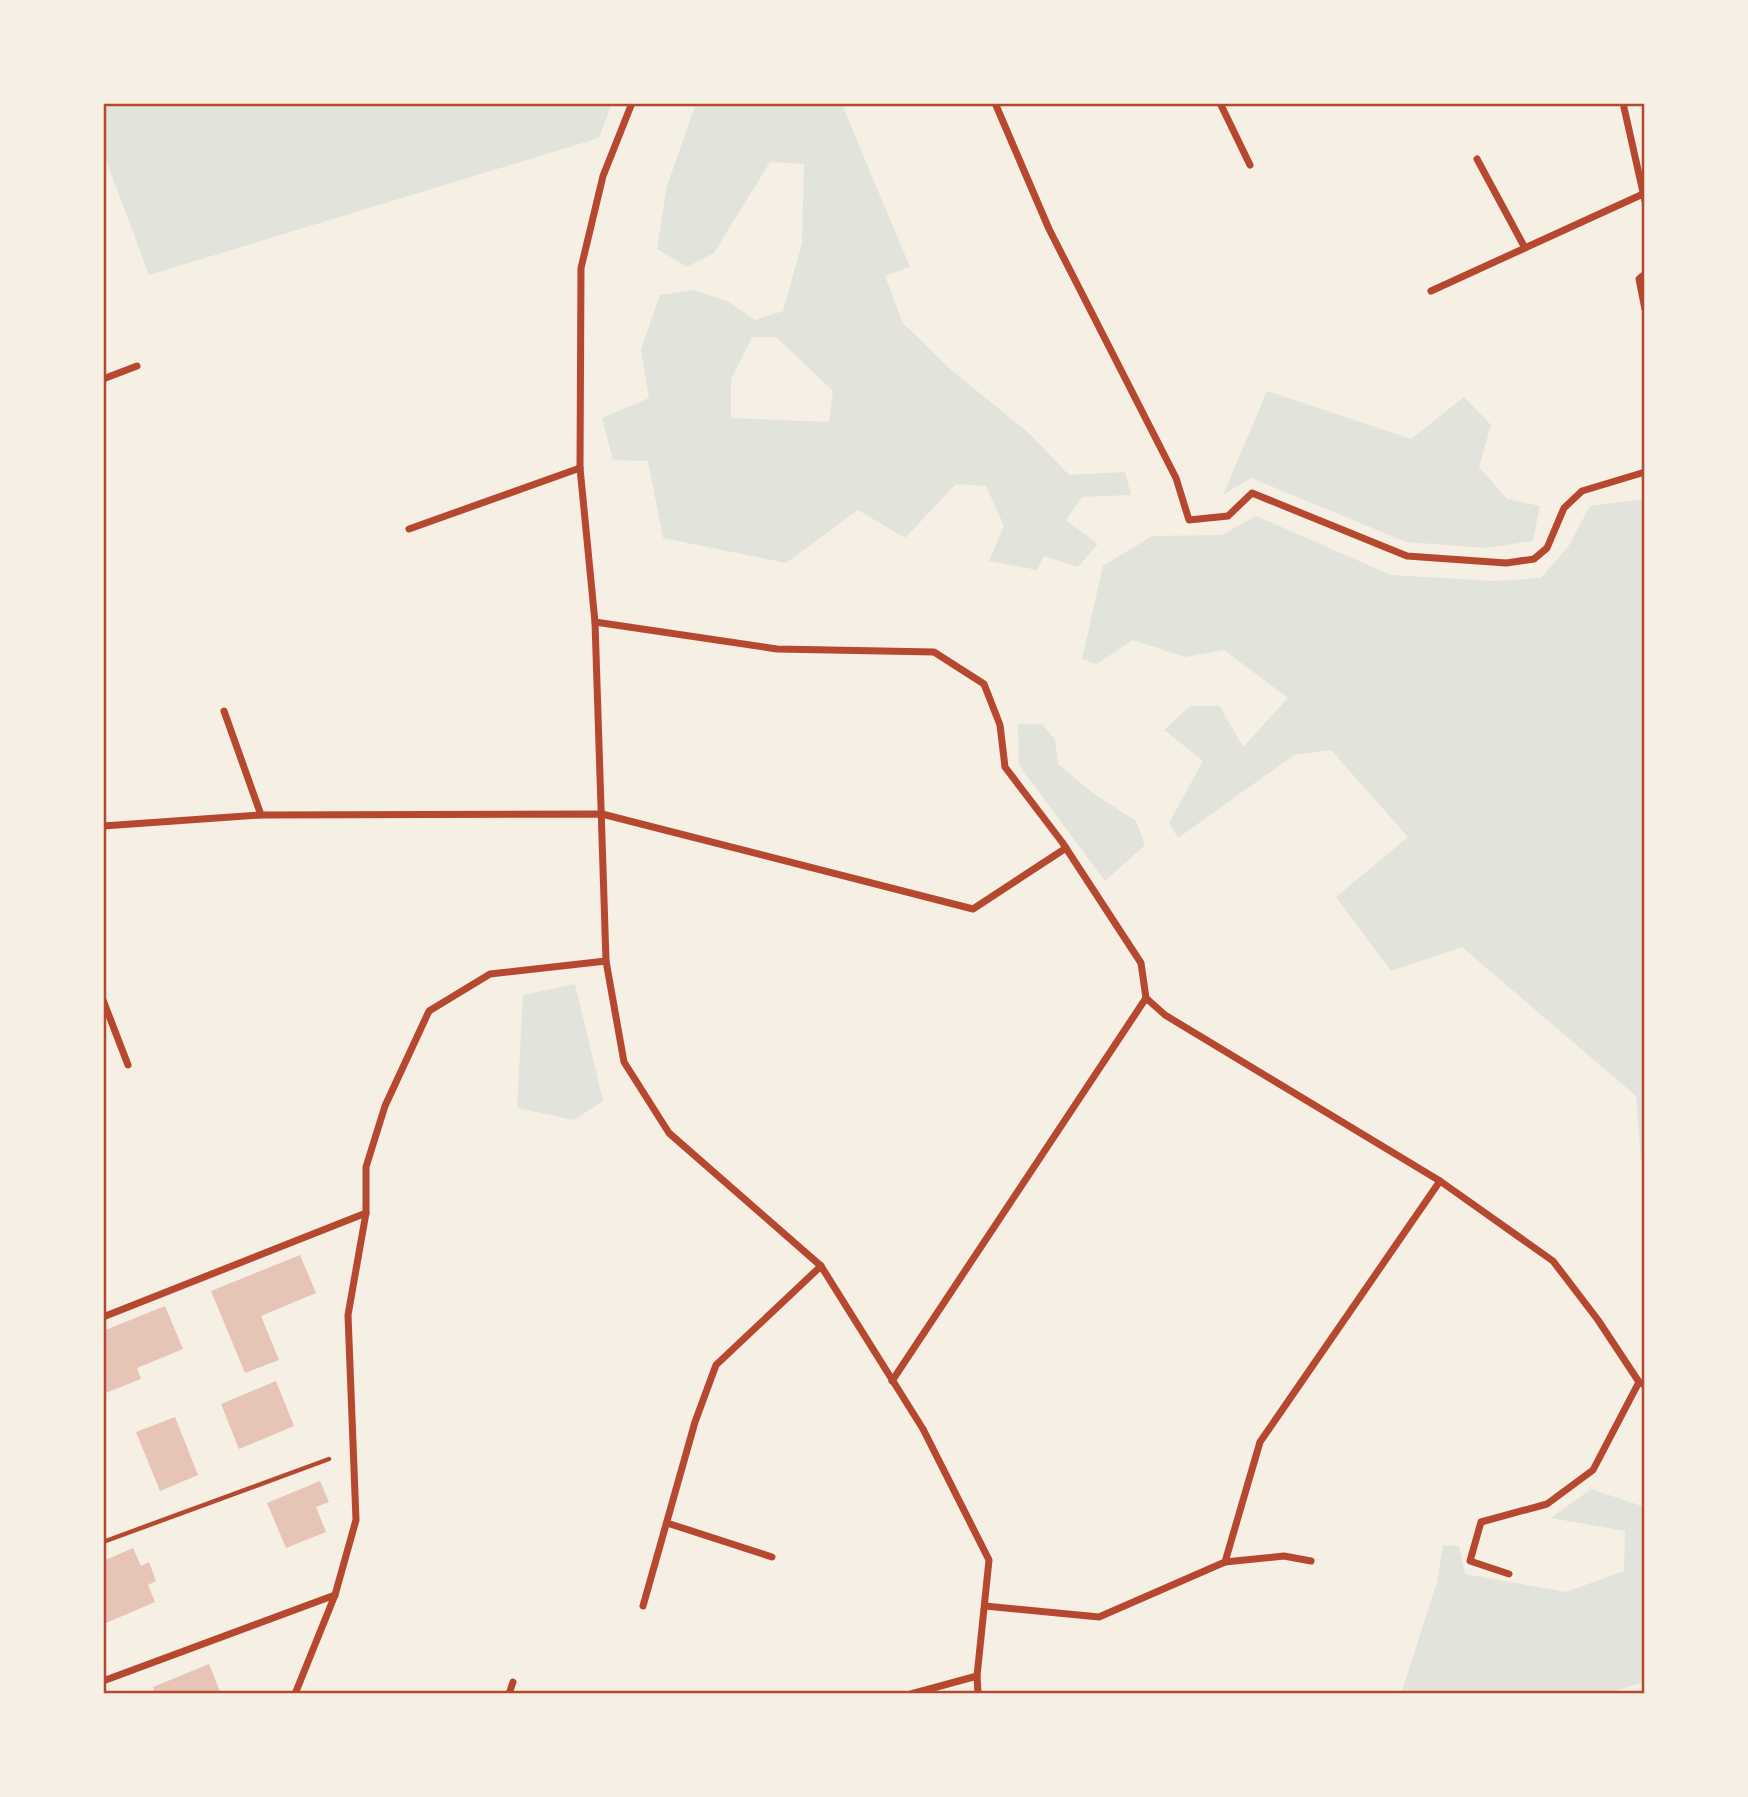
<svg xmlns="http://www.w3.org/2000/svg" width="1748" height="1797" viewBox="0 0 1748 1797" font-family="'Source Serif 4',serif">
	<rect width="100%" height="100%" fill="#f6efe4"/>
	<g fill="#e2e4dc" fill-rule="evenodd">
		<polygon points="103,103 612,103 599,138 149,275 103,152"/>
		<path d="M696,103H839L843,107L910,267L885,276L903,323L949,368L1031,435L1069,475L1125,472L1131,495L1082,497L1066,520L1098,544L1078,567L1044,556L1037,570L989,561L1004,526L986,486L956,484L905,538L858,510L786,563L663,538L648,461L613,460L602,418L649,398L641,349L660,295L693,290L727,301L755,320L783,311L802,243L804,164L770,162L714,253L687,267L657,249L667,186ZM752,337H776L833,391L829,422L731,418V379Z"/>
		<polygon points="1267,391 1411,439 1464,397 1491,425 1479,467 1507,499 1540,506 1533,541 1485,548 1406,542 1251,478 1223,495"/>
		<polygon points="1645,499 1645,1165 1641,1160 1636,1096 1462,947 1391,971 1336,897 1408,837 1331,750 1294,755 1178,838 1169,823 1203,761 1164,730 1190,706 1220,706 1243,747 1288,698 1224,650 1185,657 1133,640 1097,664 1082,659 1103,566 1152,536 1222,535 1256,516 1391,575 1494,581 1541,578 1568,547 1590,506"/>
		<polygon points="1018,724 1042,724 1055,740 1058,764 1094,794 1136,821 1145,845 1105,881 1019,765"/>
		<polygon points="575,984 603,1101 574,1120 517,1108 523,995"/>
		<polygon points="1591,1489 1645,1507 1645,1682 1604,1694 1401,1694 1437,1582 1443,1545 1459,1546 1465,1574 1566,1592 1624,1571 1625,1531 1551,1518"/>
	</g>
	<g fill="#e6c5b7">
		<polygon points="300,1255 316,1293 261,1316 279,1360 245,1373 211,1291"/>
		<polygon points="165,1306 183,1349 137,1368 141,1379 103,1394 103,1331"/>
		<polygon points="276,1381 294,1426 239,1449 221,1404"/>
		<polygon points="175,1417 198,1475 160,1491 136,1432"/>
		<polygon points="320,1481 329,1502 316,1507 326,1532 286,1548 267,1503"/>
		<polygon points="133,1548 141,1566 149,1562 156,1581 148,1585 155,1602 106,1623 103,1616 103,1561"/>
		<polygon points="209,1664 221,1694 155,1694 153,1687"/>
	</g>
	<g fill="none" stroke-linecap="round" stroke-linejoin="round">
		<polyline stroke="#b5482f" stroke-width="4.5" points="103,1542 329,1459"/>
		<g stroke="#b5482f" stroke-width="7">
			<polyline points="632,103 603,176 581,268 580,468 595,622 606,961 624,1062 669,1133 821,1266 923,1429 989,1560 977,1676 978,1694"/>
			<polyline points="995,103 1049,229 1176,478 1189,520 1228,516 1252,493 1407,556 1506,563 1534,559 1547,548 1564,508 1582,491 1645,472"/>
			<polyline points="1220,103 1250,165"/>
			<polyline points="1623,103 1645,201"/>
			<polyline points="1477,159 1525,248"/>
			<polyline points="1645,274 1639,279 1645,309"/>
			<polyline points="1431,291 1643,194"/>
			<polyline points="103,379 137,366"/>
			<polyline points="409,529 580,468"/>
			<polyline points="595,622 777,649 934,652 984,684 1000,725 1005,767 1062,842 1141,963 1146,998 1165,1015 1440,1181 1553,1261 1598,1320 1639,1382 1645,1385"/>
			<polyline points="224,711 261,815"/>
			<polyline points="103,826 261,815 602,814 973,909 1066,848"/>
			<polyline points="103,1000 128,1065"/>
			<polyline points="103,1317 366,1213"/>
			<polyline points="892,1381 1146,998"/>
			<polyline points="667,1523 772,1557"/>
			<polyline points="1225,1562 1260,1442 1440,1181"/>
			<polyline points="1509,1574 1470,1561 1481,1522 1547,1504 1593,1470 1639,1382"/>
			<polyline points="643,1606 695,1422 716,1365 821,1266"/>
			<polyline points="985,1606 1099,1617 1225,1562 1284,1556 1311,1561"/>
			<polyline points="103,1681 335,1595"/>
			<polyline points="295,1694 335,1595 356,1520 348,1315 366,1213 366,1167 385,1106 429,1011 490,974 606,961"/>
			<polyline points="509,1694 513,1682"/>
			<polyline points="911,1694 977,1676"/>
		</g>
	</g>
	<rect width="1748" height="1797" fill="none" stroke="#f6efe4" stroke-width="210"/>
	<rect x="105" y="105" width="1538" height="1587" fill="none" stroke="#b5482f" stroke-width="2.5"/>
</svg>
